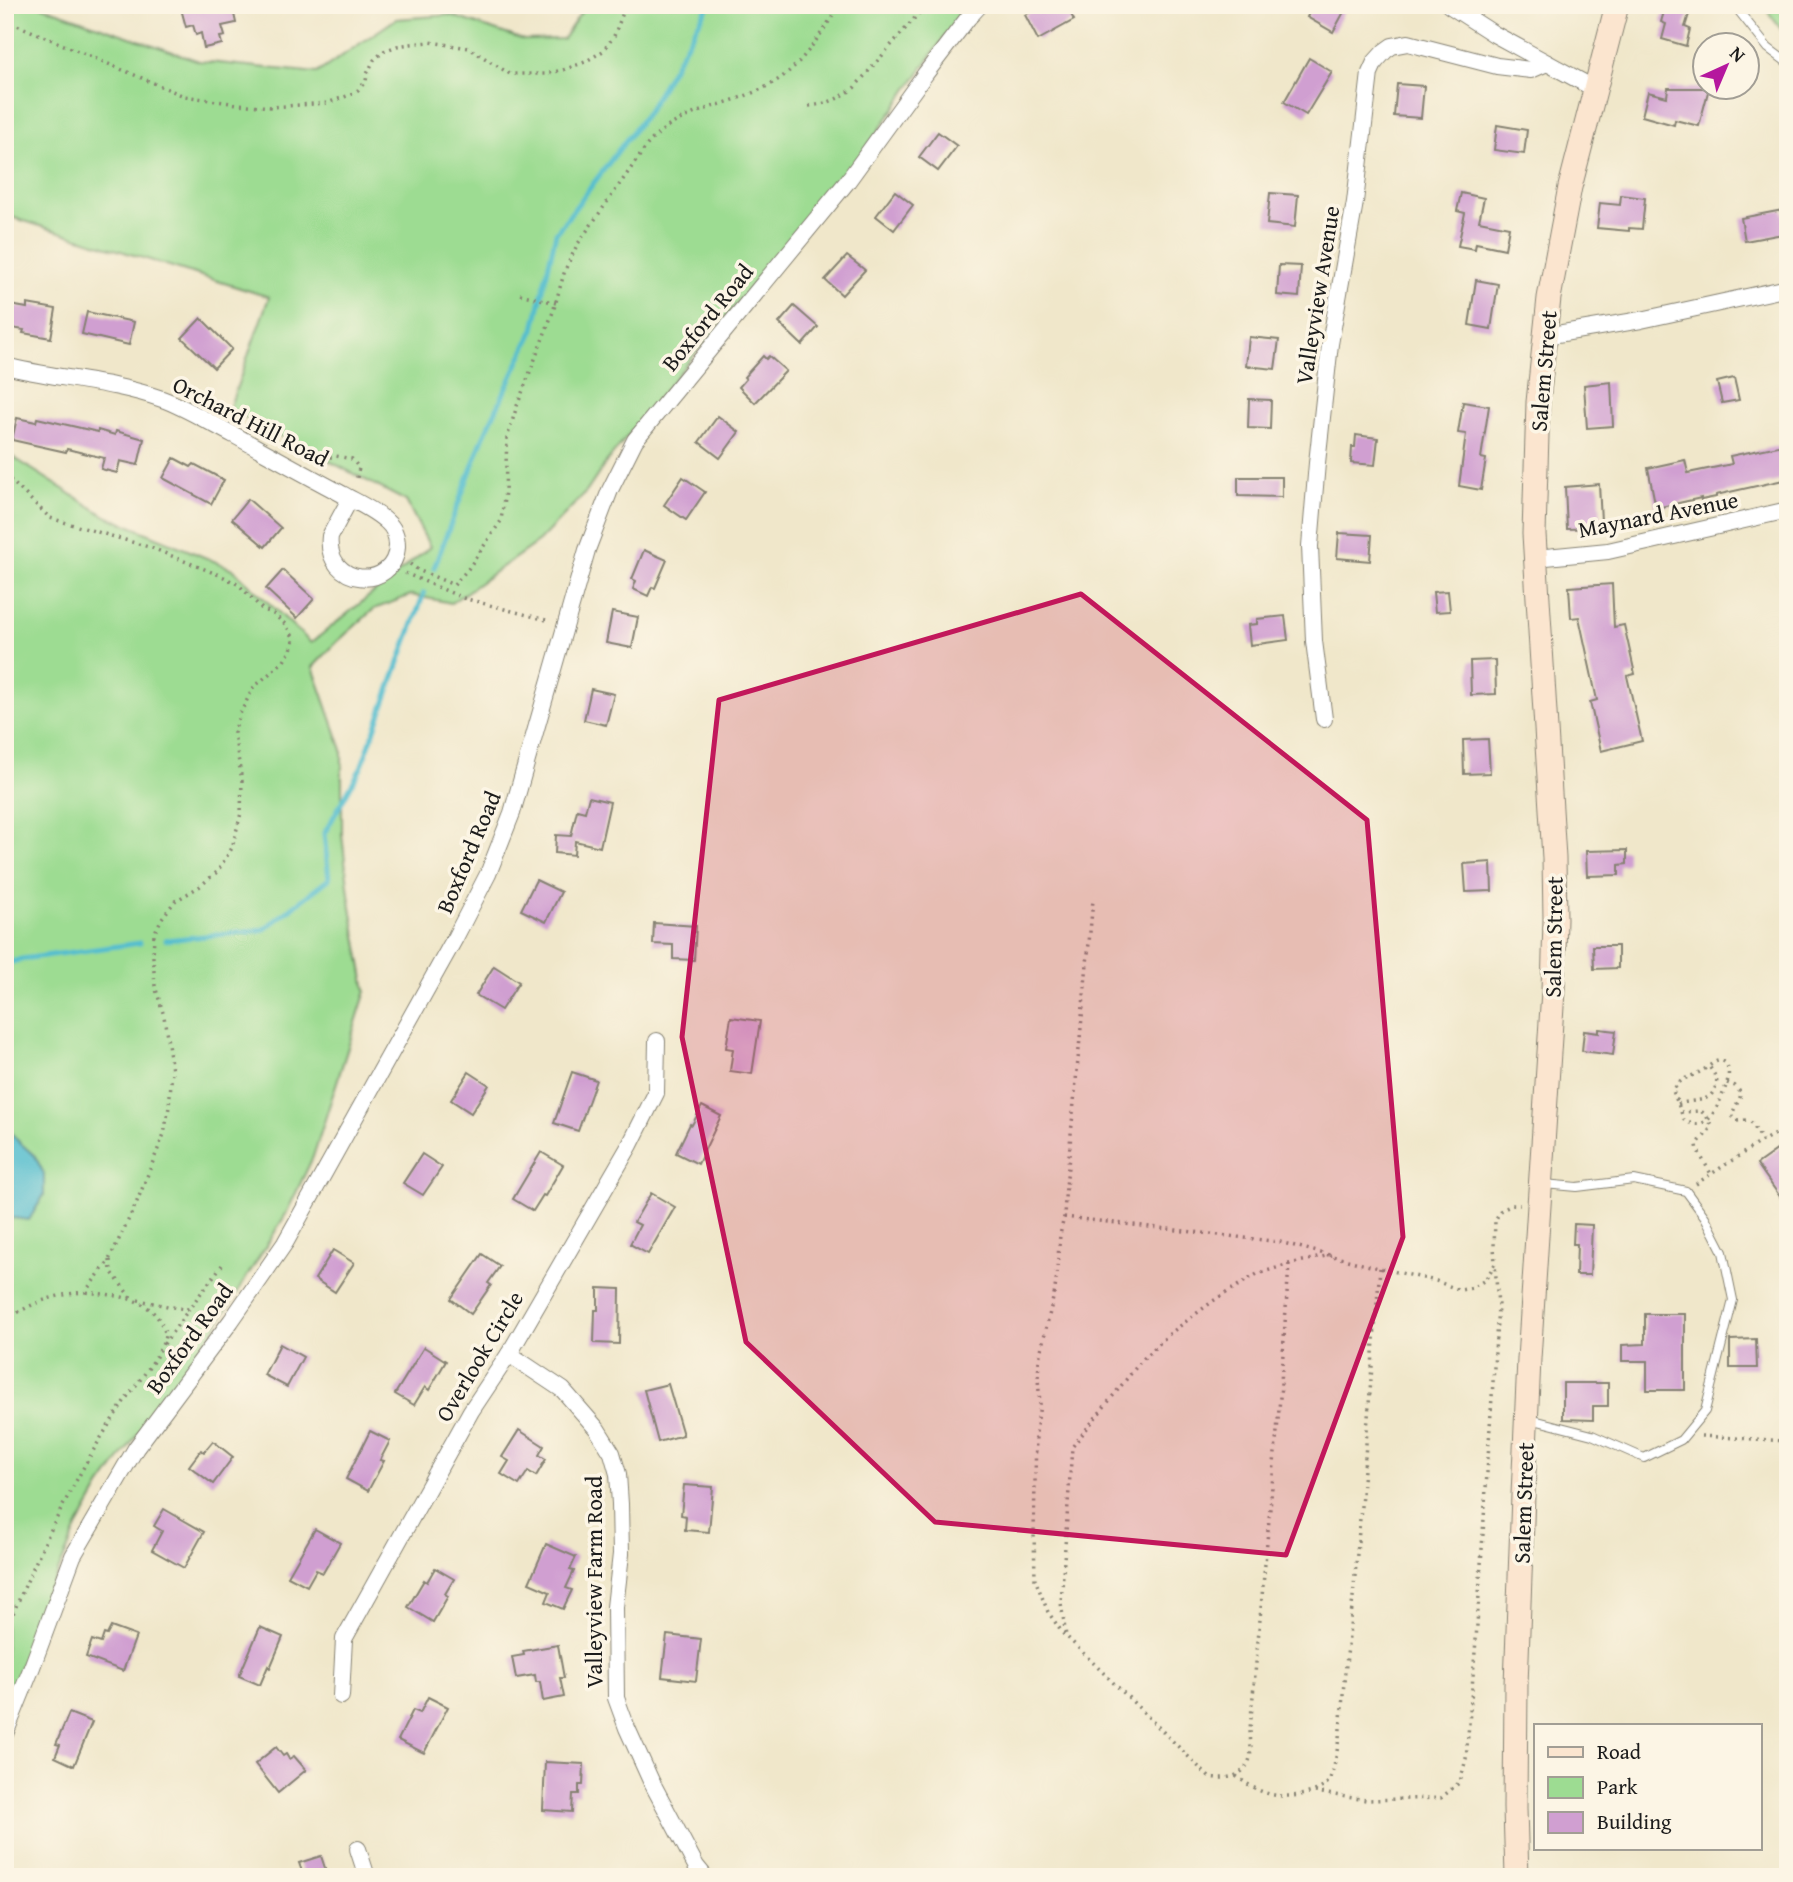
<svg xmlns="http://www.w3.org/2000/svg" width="1793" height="1882" viewBox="0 0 1793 1882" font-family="'Gentium Book Plus',serif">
	<rect width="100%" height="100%" fill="#fcf5e5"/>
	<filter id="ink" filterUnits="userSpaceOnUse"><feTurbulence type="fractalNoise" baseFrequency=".0143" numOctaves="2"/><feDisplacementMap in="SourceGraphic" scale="14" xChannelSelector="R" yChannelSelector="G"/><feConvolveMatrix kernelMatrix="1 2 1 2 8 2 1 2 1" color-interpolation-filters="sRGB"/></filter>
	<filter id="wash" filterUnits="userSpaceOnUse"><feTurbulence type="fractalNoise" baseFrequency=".00686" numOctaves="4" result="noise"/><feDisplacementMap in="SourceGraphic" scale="28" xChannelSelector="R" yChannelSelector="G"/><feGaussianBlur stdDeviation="1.57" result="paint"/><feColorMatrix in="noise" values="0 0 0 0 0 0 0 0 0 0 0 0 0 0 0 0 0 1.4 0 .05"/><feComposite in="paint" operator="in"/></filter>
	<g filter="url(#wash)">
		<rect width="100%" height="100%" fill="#f0e7ca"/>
		<g fill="#9ddc92" stroke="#5c7c57" stroke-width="2">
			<polygon points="5,5 38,5 199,61 317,73 396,19 450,15 524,40 563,39 586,5 967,5 862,154 801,231 720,323 607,461 587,491 539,541 451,603 411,595 374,609 337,642 313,667 342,750 342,835 350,902 366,991 313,1157 286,1214 215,1328 169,1395 137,1435 100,1487 77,1528 49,1592 5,1707 5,452 104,515 233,569 311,643 430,547 406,501 229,409 269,297 5,215"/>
			<polygon points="1763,5 1788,5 1788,34 1784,33"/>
		</g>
		<polygon fill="#53bdcf" stroke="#386c76" stroke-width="2" points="5,1126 19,1142 35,1156 44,1174 44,1195 29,1220 13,1218 5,1220"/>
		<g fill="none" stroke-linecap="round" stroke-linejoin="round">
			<g stroke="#53bdcf" stroke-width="5">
				<polyline points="434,568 483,438 534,329 556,233 648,111 709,5"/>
				<polyline points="166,940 263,930 329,879 324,834 361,768 424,593"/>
				<polyline points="5,964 22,959 140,943"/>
			</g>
		</g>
		<g id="blocks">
			<g fill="#d09fd1">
				<polygon points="180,5 232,5 236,23 222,26 225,36 220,37 222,44 204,48 201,33 196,35 193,25 186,27"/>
				<polygon points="1043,5 1066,5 1074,20 1038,40 1025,15"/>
				<polygon points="1313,5 1336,5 1345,10 1333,32 1307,17"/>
				<polygon points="1666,5 1690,11 1685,27 1690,29 1686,46 1662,39 1666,24 1661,22"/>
				<polygon points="1309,58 1332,72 1306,115 1284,102"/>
				<polygon points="1397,84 1424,86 1421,118 1394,116"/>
				<polygon points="1668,88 1709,88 1699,126 1675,120 1674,125 1642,116 1648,92 1667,97"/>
				<polygon points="1497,125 1527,130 1524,154 1494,150"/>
				<polygon points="938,132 957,146 938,171 919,157"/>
				<polygon points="895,191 913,205 894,230 876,216"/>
				<polygon points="1270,193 1298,195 1295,227 1267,224"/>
				<polygon points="1461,193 1484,198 1479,221 1509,227 1505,249 1476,243 1475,249 1458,246 1465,213 1457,211"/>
				<polygon points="1621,195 1645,198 1642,229 1629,228 1629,231 1597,228 1600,203 1620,205"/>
				<polygon points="1783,210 1788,233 1745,241 1741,218"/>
				<polygon points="847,256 865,270 842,295 825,280"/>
				<polygon points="1279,265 1301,266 1299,297 1277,295"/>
				<polygon points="1476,280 1498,284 1491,329 1469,325"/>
				<polygon points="27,304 56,309 51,338 23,333 24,330 6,327 10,305 27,308"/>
				<polygon points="794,306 818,327 802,345 779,323"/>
				<polygon points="87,312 134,322 129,345 82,334"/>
				<polygon points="201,318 232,349 214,368 182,338"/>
				<polygon points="1249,337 1279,340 1275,369 1246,366"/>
				<polygon points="763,356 766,359 769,356 786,371 755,403 739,387 746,379 744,377"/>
				<polygon points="1734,378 1739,400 1722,403 1717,382"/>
				<polygon points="1611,382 1613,426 1587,428 1584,385"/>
				<polygon points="1249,399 1271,400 1270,429 1248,428"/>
				<polygon points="1463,402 1489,406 1481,458 1486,459 1481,490 1459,486 1466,434 1458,433"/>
				<polygon points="718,416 739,432 720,458 699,442"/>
				<polygon points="17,418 36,422 37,418 98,432 98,430 115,435 116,431 144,439 138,465 120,461 117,473 101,469 104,458 67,449 66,452 12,440"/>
				<polygon points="1356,435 1378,438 1375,465 1351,463 1352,447 1355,447"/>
				<polygon points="1788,444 1788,479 1716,495 1716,497 1701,500 1701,498 1656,508 1648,468 1685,460 1688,473 1732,464 1730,456"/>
				<polygon points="174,458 191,467 194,464 224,480 211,504 163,478"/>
				<polygon points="683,477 705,492 686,520 664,505"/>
				<polygon points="1238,477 1282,477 1282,497 1238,496"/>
				<polygon points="1599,484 1601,521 1595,521 1595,528 1567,529 1565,487"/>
				<polygon points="248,499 281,528 265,547 232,519"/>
				<polygon points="1339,533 1372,535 1370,561 1337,558"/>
				<polygon points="644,550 667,560 655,588 652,587 648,596 633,589 636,581 632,579"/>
				<polygon points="283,570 314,599 297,618 266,589"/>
				<polygon points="1612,584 1614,627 1624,625 1635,674 1627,676 1642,741 1601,751 1590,702 1597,700 1579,617 1571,618 1569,587"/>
				<polygon points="1448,591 1450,611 1435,612 1433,592"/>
				<polygon points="612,612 638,617 632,648 606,643"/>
				<polygon points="1285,616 1288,640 1250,645 1248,625 1257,624 1257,619"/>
				<polygon points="1495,660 1496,694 1471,695 1470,661"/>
				<polygon points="591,689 614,694 606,725 584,720"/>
				<polygon points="1488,739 1490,773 1464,774 1463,740"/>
				<polygon points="589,797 610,802 600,847 575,841 574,855 555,853 556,835 571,836 577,810 585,812"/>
				<polygon points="1627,850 1627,864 1619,865 1619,875 1587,876 1586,851"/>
				<polygon points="1491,862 1492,891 1466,892 1464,864"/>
				<polygon points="536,880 561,892 546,922 521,910"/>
				<polygon points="654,923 696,926 694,960 673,959 673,945 653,944"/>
				<polygon points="1593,946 1618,946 1618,968 1594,969"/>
				<polygon points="494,966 519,982 501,1010 476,995"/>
				<polygon points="731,1017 760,1021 752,1074 730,1071 733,1049 726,1048"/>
				<polygon points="1599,1029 1616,1031 1613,1055 1582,1051 1584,1031 1599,1033"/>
				<polygon points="469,1072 489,1085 471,1113 451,1100"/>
				<polygon points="572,1072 596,1080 578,1131 554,1123"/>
				<polygon points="702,1106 721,1116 698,1164 676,1153 690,1124 692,1125"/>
				<polygon points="1788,1142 1788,1208 1757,1164"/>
				<polygon points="541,1152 563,1165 545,1196 543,1195 533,1211 513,1199"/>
				<polygon points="422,1154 442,1167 423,1195 403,1183"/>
				<polygon points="651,1193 675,1207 648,1254 630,1244 640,1225 634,1222"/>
				<polygon points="1574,1224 1592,1225 1590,1275 1576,1275 1577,1244 1573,1244"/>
				<polygon points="333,1250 354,1263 335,1292 315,1279"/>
				<polygon points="482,1254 500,1266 488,1283 491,1285 471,1314 451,1299"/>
				<polygon points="598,1288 620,1289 619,1344 594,1343 595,1310 598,1310"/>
				<polygon points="1645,1314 1685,1314 1685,1390 1647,1390 1647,1361 1622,1361 1622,1345 1645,1344"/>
				<polygon points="1756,1339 1757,1368 1730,1368 1730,1340"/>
				<polygon points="280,1344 303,1357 287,1387 264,1375"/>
				<polygon points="424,1347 446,1361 429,1390 425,1387 414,1405 395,1394"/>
				<polygon points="1563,1383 1608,1383 1608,1406 1593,1406 1593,1420 1563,1419"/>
				<polygon points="668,1384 683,1435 658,1442 644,1390"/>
				<polygon points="519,1430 544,1446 539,1455 546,1459 536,1476 528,1471 519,1485 501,1474 509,1461 502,1457"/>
				<polygon points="370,1431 390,1441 380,1460 384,1461 368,1491 346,1479"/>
				<polygon points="213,1441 233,1457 213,1484 189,1466 201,1450 204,1452"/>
				<polygon points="684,1485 713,1487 709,1532 685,1530 686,1516 681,1515"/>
				<polygon points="164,1509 204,1532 184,1568 152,1550 162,1531 154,1526"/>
				<polygon points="315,1529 340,1543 323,1573 316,1570 307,1586 288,1576"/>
				<polygon points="546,1544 576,1557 570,1570 574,1571 566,1588 572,1590 563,1609 546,1602 550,1592 529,1583"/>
				<polygon points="435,1568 454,1579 445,1594 448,1596 433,1622 408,1607 424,1580 427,1582"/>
				<polygon points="111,1627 136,1636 123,1671 86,1657 92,1640 101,1643 104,1634 107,1635"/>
				<polygon points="260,1627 283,1637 270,1668 268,1666 260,1685 239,1676"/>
				<polygon points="667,1635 701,1639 696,1681 662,1677"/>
				<polygon points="558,1645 564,1678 560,1678 564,1697 543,1701 540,1682 536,1682 535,1675 516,1678 512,1657 524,1655 523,1651"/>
				<polygon points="428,1697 448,1707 424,1753 398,1740 413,1710 420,1713"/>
				<polygon points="69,1713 92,1722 74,1766 55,1757 60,1745 56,1744"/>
				<polygon points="276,1747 283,1756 286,1754 289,1759 294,1756 306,1770 278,1793 255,1764"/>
				<polygon points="545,1762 584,1764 583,1785 579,1785 579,1794 573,1794 572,1812 543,1810"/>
				<polygon points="321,1856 328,1877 304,1877 299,1863"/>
			</g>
		</g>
	</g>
	<g filter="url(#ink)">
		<use href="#blocks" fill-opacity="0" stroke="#868273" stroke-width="2"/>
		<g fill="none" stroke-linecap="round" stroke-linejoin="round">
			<defs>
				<g id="service">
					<polyline points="1734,5 1768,48 1788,63"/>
					<polyline points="1021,7 1023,5"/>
					<polyline points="1530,1419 1592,1435 1644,1458 1681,1440 1705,1411 1733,1300 1723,1252 1705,1217 1686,1191 1634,1180 1577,1187 1544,1184"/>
				</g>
				<g id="minor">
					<polyline points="1449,5 1494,34 1595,89"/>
					<polyline points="1545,336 1641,320 1788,288"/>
					<path d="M5,366C57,379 111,381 162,399C187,408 210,423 234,435C270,455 306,475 342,494C356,502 375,510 387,522C394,528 397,537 397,546C395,592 324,587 330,536L350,499"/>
					<polyline points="1536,558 1608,551 1788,510"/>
					<polyline points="1324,719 1314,641 1310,546 1317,463 1330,344 1355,202 1370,73 1375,62 1385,51 1392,46 1408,43 1497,66 1531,70 1547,63"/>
					<polyline points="509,1354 563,1390 597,1429 612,1453 618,1474 620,1504 621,1554 615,1607 616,1698 627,1728 651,1781 696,1866 705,1877"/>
					<polyline points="341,1696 344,1639 471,1411 509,1354 630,1145 656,1093 657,1041"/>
					<polyline points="5,1734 32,1667 73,1556 136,1448 231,1321 285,1243 455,938 488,874 512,813 587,550 610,490 635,440 847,182 926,73 968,18 980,5"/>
					<polyline points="358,1849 367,1877"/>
				</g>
				<polyline id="secondary" points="1517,1877 1515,1808 1516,1685 1523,1495 1529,1359 1553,991 1555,919 1554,858 1534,534 1538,402 1549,298 1570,187 1617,5"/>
			</defs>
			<use href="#service" stroke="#868273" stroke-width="10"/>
			<use href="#minor" stroke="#868273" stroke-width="18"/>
			<use href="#secondary" stroke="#868273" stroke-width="25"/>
			<g stroke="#868273" stroke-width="3.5" stroke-dasharray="2 5" stroke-linecap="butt">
				<polyline points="5,20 184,96 237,104 271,107 327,103 350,95 358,90 366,81 367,74 374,60 384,51 397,46 411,44 430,42 469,48 510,74 545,74 563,70 585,62 603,51 614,36 626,5"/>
				<path d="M809,106C827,104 839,99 854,88L926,5"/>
				<polyline points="520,294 556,303"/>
				<polyline points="316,460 336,456 352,459 359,468 356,482"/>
				<path d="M5,475L50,518L152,548L224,577L239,585L262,609L273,614L285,624L294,638L291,650L284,661L253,688L240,714L234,733L242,781L241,813L232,848L217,872L199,887L175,901L162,918L154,934L153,958L155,986L164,1016L172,1071L169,1107L164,1134L136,1204L108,1262L85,1292C53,1295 32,1302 5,1321"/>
				<path d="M410,564L418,570L454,585L468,569L501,521L505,491L507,438L517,406L553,312L565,270L577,245L648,144C683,104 741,107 782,77C807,58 823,30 840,5"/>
				<polyline points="405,573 463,598 550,621"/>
				<path d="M1727,1083L1735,1086L1741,1093C1740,1102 1732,1108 1733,1117L1737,1121L1746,1120L1752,1123L1762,1140"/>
				<path d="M1678,1104C1698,1098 1714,1105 1717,1079L1709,1066"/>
				<path d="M1681,1112L1684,1120C1705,1133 1715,1113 1722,1096C1725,1088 1730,1078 1728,1070C1728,1066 1726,1062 1722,1061C1716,1059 1709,1067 1703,1070C1690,1079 1682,1075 1673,1091L1681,1112L1701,1111C1720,1128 1707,1130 1697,1145L1698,1151L1711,1174"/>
				<polyline points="1696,1184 1760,1142 1788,1127"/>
				<polyline points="1064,1217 1280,1242 1366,1265 1436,1281 1460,1290 1472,1288 1485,1280 1495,1264 1494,1246 1495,1221 1500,1211 1512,1205 1520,1205"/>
				<polyline points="110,1260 111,1271 131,1298"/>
				<path d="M1289,1264L1280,1398L1250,1729C1250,1738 1252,1749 1250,1758C1245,1777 1226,1780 1209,1777L1066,1636L1061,1603L1072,1447L1141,1361L1168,1335L1213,1301L1257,1274L1289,1264L1331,1255"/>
				<path d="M138,1300C155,1303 172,1308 189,1309L222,1265"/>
				<polyline points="164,1344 189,1309"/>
				<polyline points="1701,1436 1788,1441"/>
				<path d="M5,1633C39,1550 75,1475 125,1400C135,1386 167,1348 165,1332C164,1330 162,1325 161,1323C147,1296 112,1295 85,1292"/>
				<polyline points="1064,1635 1048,1612 1035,1579 1034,1532 1036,1433 1040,1404 1038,1378 1039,1359 1055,1290 1060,1235 1064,1217 1065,1198 1093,900"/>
				<path d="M1236,1776C1259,1793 1276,1800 1305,1794C1313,1792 1323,1789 1328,1782C1339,1765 1342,1705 1344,1682C1360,1545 1368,1406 1380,1268"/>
				<polyline points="1315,1792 1366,1800 1441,1798 1460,1782 1466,1759 1476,1640 1498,1306 1495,1264"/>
			</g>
			<use href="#service" stroke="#fff" stroke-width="8"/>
			<use href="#minor" stroke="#fff" stroke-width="16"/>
			<use href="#secondary" stroke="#fbe5cf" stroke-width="23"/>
		</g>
	</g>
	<path fill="#c2185b" fill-opacity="0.2" stroke="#c2185b" stroke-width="5" stroke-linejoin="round" d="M1081,594L1367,820L1403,1237L1286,1555L935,1522L746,1342L682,1037L719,700Z"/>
	<g text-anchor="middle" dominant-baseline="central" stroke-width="7" stroke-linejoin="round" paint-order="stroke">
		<g font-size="23" fill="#1c1c1c" stroke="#fcf5e5">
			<text transform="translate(1317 295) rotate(-81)">Valleyview Avenue</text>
			<text transform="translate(707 317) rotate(-51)">Boxford Road</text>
			<text transform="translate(1543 371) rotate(-85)">Salem Street</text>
			<text transform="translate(251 421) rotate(27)">Orchard Hill Road</text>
			<text transform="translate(1658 514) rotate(-11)">Maynard Avenue</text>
			<text transform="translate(468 852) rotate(-67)">Boxford Road</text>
			<text transform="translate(1553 937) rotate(-89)">Salem Street</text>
			<text transform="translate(189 1338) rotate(-54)">Boxford Road</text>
			<text transform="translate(479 1356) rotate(-59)">Overlook Circle</text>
			<text transform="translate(1523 1503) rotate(-88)">Salem Street</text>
			<text transform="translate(593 1582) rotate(-90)">Valleyview Farm Road</text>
		</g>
	</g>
	<rect width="1793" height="1882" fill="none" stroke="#fcf5e5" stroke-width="28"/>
	<rect x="1534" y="1724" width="228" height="126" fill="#fcf5e5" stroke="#a29e95" stroke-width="2"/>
	<rect x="1548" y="1747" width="35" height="10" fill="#fbe5cf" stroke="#a29e95" stroke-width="2"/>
	<text x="1597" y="1759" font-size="21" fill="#1c1c1c">Road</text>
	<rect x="1548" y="1777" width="35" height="21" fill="#9ddc92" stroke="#a29e95" stroke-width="2"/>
	<text x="1597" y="1794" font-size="21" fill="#1c1c1c">Park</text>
	<rect x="1548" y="1812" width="35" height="21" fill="#d09fd1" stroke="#a29e95" stroke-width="2"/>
	<text x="1597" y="1829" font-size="21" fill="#1c1c1c">Building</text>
	<g transform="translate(1726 66) rotate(44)"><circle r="33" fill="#fcf5e5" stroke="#a29e95" stroke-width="2"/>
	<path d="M0-5L12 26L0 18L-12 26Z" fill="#b5179e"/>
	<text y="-10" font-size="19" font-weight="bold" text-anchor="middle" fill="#1c1c1c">N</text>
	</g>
</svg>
